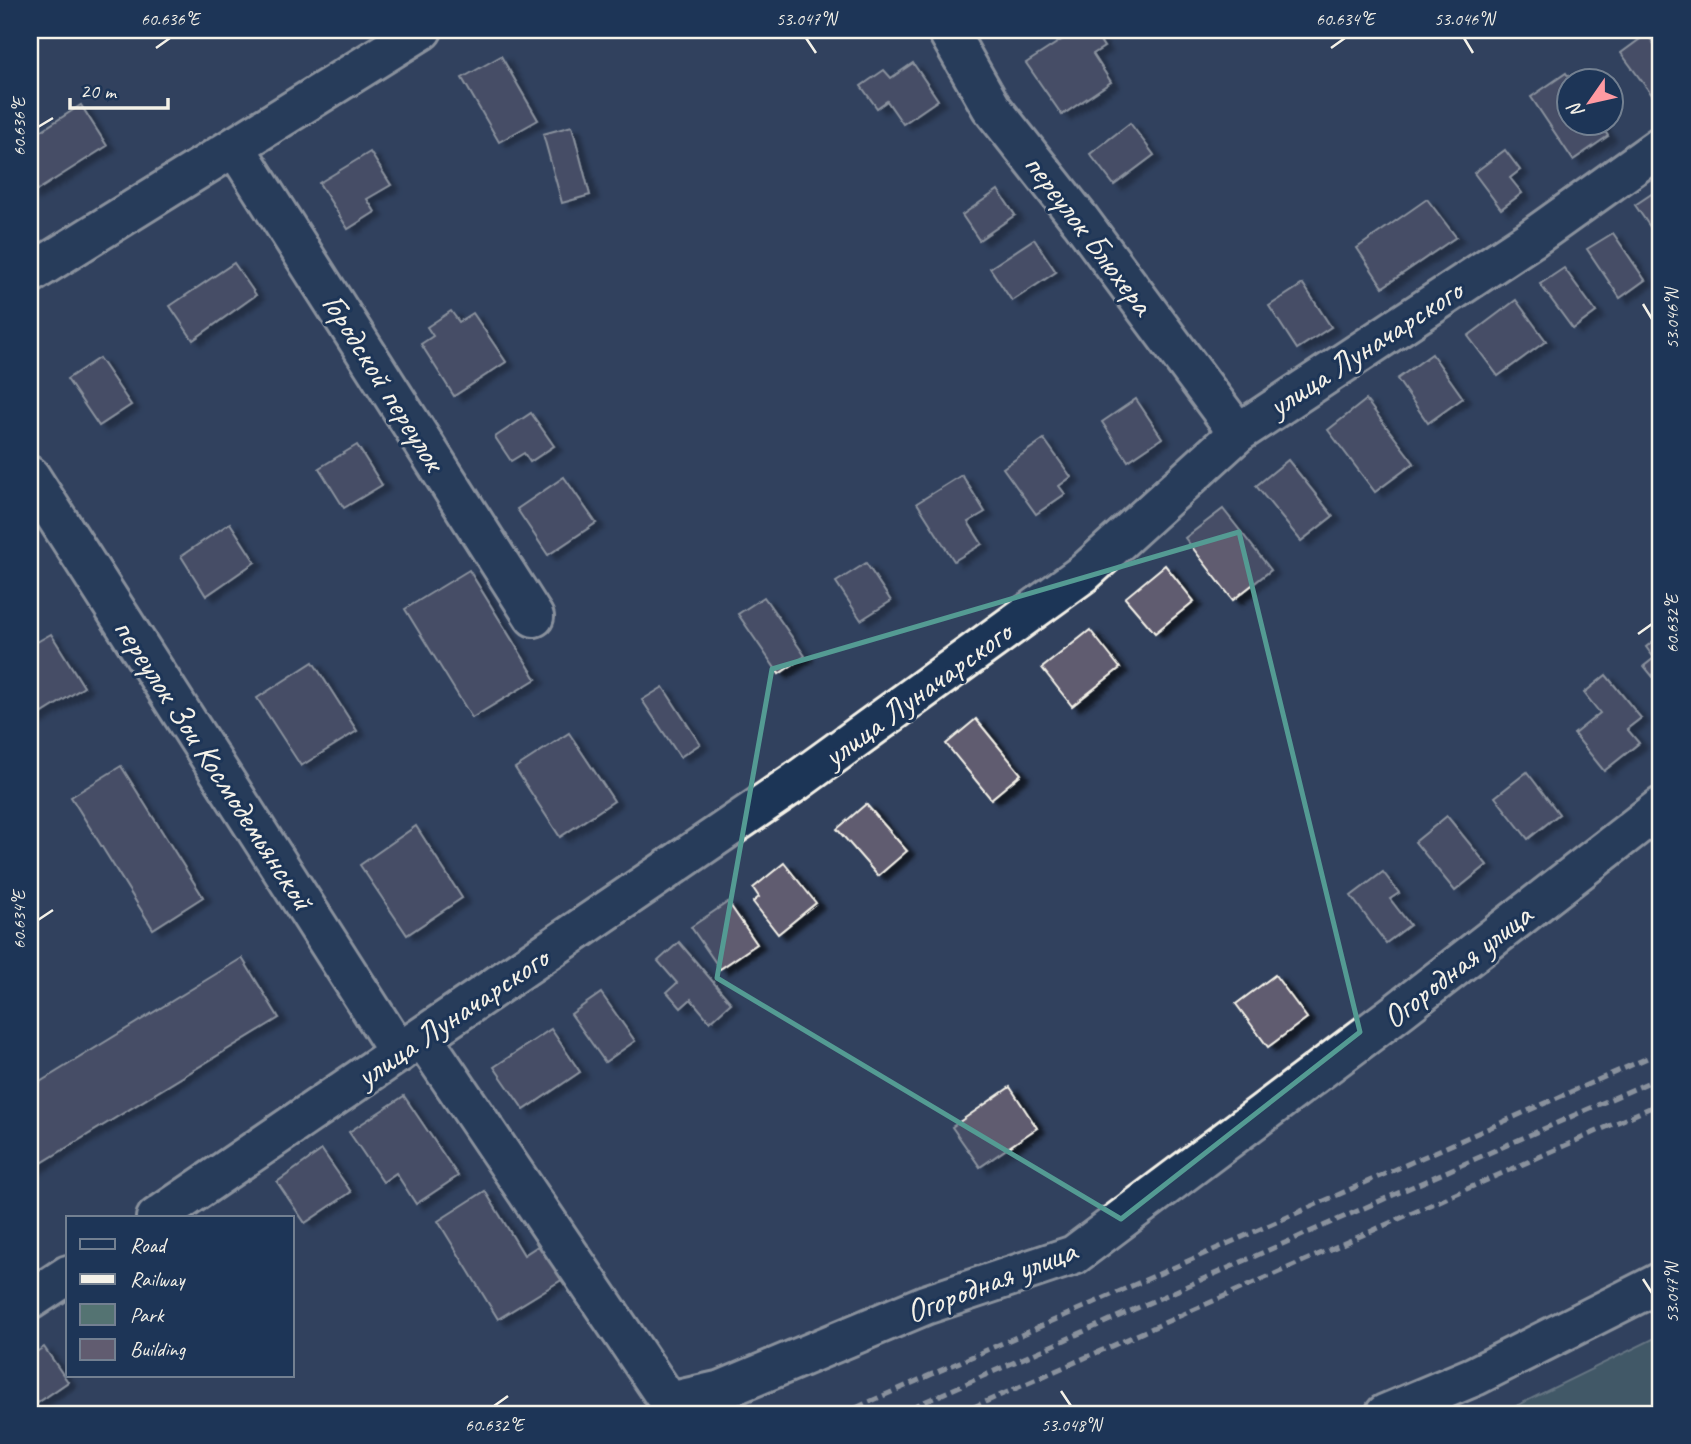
<svg xmlns="http://www.w3.org/2000/svg" width="1691" height="1444" viewBox="0 0 1691 1444" font-family="Caveat,sans-serif">
	<defs>
		<filter id="shadow"><feDropShadow dx="8" dy="4.5" stdDeviation="2" flood-color="#0009"/></filter>
	</defs>
	<rect width="100%" height="100%" fill="#31415e"/>
	<filter id="ink" filterUnits="userSpaceOnUse"><feTurbulence type="fractalNoise" baseFrequency=".0143" numOctaves="2"/><feDisplacementMap in="SourceGraphic" scale="14" xChannelSelector="R" yChannelSelector="G"/><feConvolveMatrix kernelMatrix="1 2 1 2 8 2 1 2 1" color-interpolation-filters="sRGB"/></filter>
	<g filter="url(#ink)">
		<polygon fill="#547372" stroke="#a4b2ad" stroke-width="2" points="1661,1335 1661,1414 1500,1414"/>
		<g fill="#615c70" stroke="#f4f1e8" stroke-width="2" filter="url(#shadow)">
			<polygon points="1077,30 1093,30 1104,47 1093,54 1111,82 1062,115 1026,63"/>
			<polygon points="1647,34 1661,54 1661,94 1655,99 1621,53"/>
			<polygon points="501,56 538,120 499,142 462,78"/>
			<polygon points="913,63 938,100 903,124 887,101 877,108 861,86 884,70 891,78"/>
			<polygon points="1566,73 1571,80 1568,122 1599,122 1608,136 1573,160 1531,97"/>
			<polygon points="81,105 107,146 30,195 30,138"/>
			<polygon points="1130,123 1154,155 1114,185 1090,154"/>
			<polygon points="572,126 590,195 562,203 543,134"/>
			<polygon points="1505,150 1520,170 1510,178 1522,193 1501,209 1474,173"/>
			<polygon points="370,152 391,185 367,199 375,212 348,229 319,183"/>
			<polygon points="1659,189 1661,193 1659,240 1635,205"/>
			<polygon points="998,190 1015,215 979,240 962,215"/>
			<polygon points="1427,199 1456,237 1383,287 1357,248"/>
			<polygon points="1613,233 1645,280 1620,298 1587,249"/>
			<polygon points="1034,239 1056,272 1012,301 990,268"/>
			<polygon points="234,263 256,295 193,340 170,306"/>
			<polygon points="1564,268 1596,312 1573,329 1540,284"/>
			<polygon points="1303,284 1331,327 1297,349 1269,306"/>
			<polygon points="1516,300 1546,341 1498,376 1468,336"/>
			<polygon points="451,311 459,322 473,313 506,362 454,396 421,344 433,336 427,327"/>
			<polygon points="1432,354 1463,398 1428,423 1397,379"/>
			<polygon points="99,358 131,405 99,426 67,379"/>
			<polygon points="1136,399 1162,438 1128,461 1102,422"/>
			<polygon points="1366,400 1414,463 1375,492 1328,430"/>
			<polygon points="531,413 554,446 530,462 524,453 511,461 495,437"/>
			<polygon points="1044,439 1071,477 1059,486 1065,494 1036,514 1003,468"/>
			<polygon points="357,445 382,485 344,508 319,468"/>
			<polygon points="1288,460 1333,516 1301,541 1256,486"/>
			<polygon points="962,475 985,512 968,522 982,544 954,561 917,503"/>
			<polygon points="564,477 596,523 548,555 517,509"/>
			<polygon points="1223,509 1271,570 1233,600 1185,538"/>
			<polygon points="230,523 255,562 206,596 181,556"/>
			<polygon points="866,563 891,601 861,620 836,582"/>
			<polygon points="1165,565 1194,601 1155,633 1125,598"/>
			<polygon points="469,570 536,679 472,718 405,609"/>
			<polygon points="764,597 805,656 779,674 738,614"/>
			<polygon points="1090,630 1120,668 1072,706 1042,668"/>
			<polygon points="51,634 84,687 30,721 30,646"/>
			<polygon points="1661,635 1661,687 1644,666 1654,658 1646,647"/>
			<polygon points="313,662 357,731 301,766 257,698"/>
			<polygon points="1606,675 1641,718 1627,729 1639,743 1604,771 1574,734 1600,713 1584,693"/>
			<polygon points="663,687 700,744 680,757 642,700"/>
			<polygon points="976,719 1021,774 991,799 946,744"/>
			<polygon points="569,733 614,801 560,837 515,768"/>
			<polygon points="121,766 203,897 153,929 71,797"/>
			<polygon points="1527,772 1559,814 1528,839 1495,797"/>
			<polygon points="866,804 907,851 878,876 837,829"/>
			<polygon points="1447,816 1487,865 1455,891 1415,842"/>
			<polygon points="416,826 462,898 407,935 360,865"/>
			<polygon points="784,863 816,903 778,934 753,902 759,897 753,888"/>
			<polygon points="1383,872 1399,893 1390,899 1410,925 1386,943 1351,896"/>
			<polygon points="728,902 757,944 720,969 691,927"/>
			<polygon points="679,942 731,1003 710,1022 691,999 681,1008 667,992 677,983 658,961"/>
			<polygon points="242,958 279,1018 30,1170 30,1088"/>
			<polygon points="1275,975 1307,1018 1268,1047 1236,1004"/>
			<polygon points="601,993 635,1041 605,1062 571,1014"/>
			<polygon points="551,1029 580,1072 524,1110 494,1067"/>
			<polygon points="1010,1087 1037,1128 980,1167 952,1127"/>
			<polygon points="404,1096 458,1176 416,1204 396,1173 383,1182 349,1132"/>
			<polygon points="322,1150 351,1192 305,1223 277,1182"/>
			<polygon points="485,1191 524,1255 541,1244 563,1279 498,1319 438,1221"/>
			<polygon points="44,1347 68,1382 33,1406 30,1401 30,1356"/>
		</g>
		<g fill="none" stroke-linecap="round" stroke-linejoin="round">
			<defs>
				<g id="minor">
					<polyline points="947,30 991,107 1081,221 1238,433"/>
					<polyline points="235,147 534,617"/>
					<polyline points="30,274 422,30"/>
					<polyline points="30,476 399,1053"/>
					<polyline points="423,1038 669,1402 722,1390 925,1305 1074,1255 1400,1010 1661,807"/>
					<polyline points="156,1218 797,781 1084,573 1238,433 1531,239 1661,146"/>
					<polyline points="30,1300 68,1275"/>
					<polyline points="1385,1414 1475,1376 1661,1282"/>
				</g>
			</defs>
			<use href="#minor" stroke="#f4f1e8" stroke-width="44"/>
			<use href="#minor" stroke="#1d3557" stroke-width="38"/>
			<g stroke="#f4f1e8" stroke-width="5" stroke-dasharray="10 5" stroke-linecap="butt">
				<polyline points="842,1414 1661,1052"/>
				<polyline points="897,1414 1661,1077"/>
				<polyline points="958,1414 1661,1103"/>
			</g>
		</g>
	</g>
	<path d="M0 0H1691V1444H0ZM1239,532L1360,1032L1121,1219L717,978L772,669Z" fill="#31415e" fill-opacity=".55" fill-rule="evenodd"/>
	<path fill="none" stroke="#549b93" stroke-width="5" stroke-linejoin="round" d="M1239,532L1360,1032L1121,1219L717,978L772,669Z"/>
	<path fill="none" stroke="#f4f1e8" stroke-width="2.5" d="M806,38L816,53M1464,38L1473,53M156,48L170,38M1331,48L1345,38M38,127L53,118M1643,304L1652,319M1638,634L1652,624M38,920L53,910M1643,1279L1652,1293M1061,1391L1071,1406M494,1406L508,1396"/>
	<g text-anchor="middle" dominant-baseline="central" stroke-width="6" stroke-linejoin="round" paint-order="stroke">
		<g font-size="33" fill="#f4f1e8" stroke="#1d3557">
			<text transform="translate(1089 234) rotate(53)">переулок Блюхера</text>
			<text transform="translate(1365 348) rotate(-33)">улица Луначарского</text>
			<text transform="translate(384 382) rotate(58)">Городской переулок</text>
			<text transform="translate(917 694) rotate(-36)">улица Луначарского</text>
			<text transform="translate(214 764) rotate(57)">переулок Зои Космодемьянской</text>
			<text transform="translate(1457 966) rotate(-38)">Огородная улица</text>
			<text transform="translate(452 1017) rotate(-34)">улица Луначарского</text>
			<text transform="translate(991 1281) rotate(-21)">Огородная улица</text>
		</g>
	</g>
	<rect width="1691" height="1444" fill="none" stroke="#1d3557" stroke-width="77"/>
	<rect x="66" y="1216" width="228" height="161" fill="#1d3557" stroke="#738091" stroke-width="2"/>
	<rect x="80" y="1239" width="35" height="10" fill="#1d3557" stroke="#738091" stroke-width="2"/>
	<text x="130" y="1252" font-size="21" fill="#f4f1e8">Road</text>
	<rect x="80" y="1274" width="35" height="10" fill="#f4f1e8" stroke="#738091" stroke-width="2"/>
	<text x="130" y="1286" font-size="21" fill="#f4f1e8">Railway</text>
	<rect x="80" y="1304" width="35" height="21" fill="#547372" stroke="#738091" stroke-width="2"/>
	<text x="130" y="1322" font-size="21" fill="#f4f1e8">Park</text>
	<rect x="80" y="1339" width="35" height="21" fill="#615c70" stroke="#738091" stroke-width="2"/>
	<text x="130" y="1356" font-size="21" fill="#f4f1e8">Building</text>
	<g transform="translate(1590 102) rotate(236)"><circle r="33" fill="#1d3557" stroke="#738091" stroke-width="2"/>
	<path d="M0-5L12 26L0 18L-12 26Z" fill="#ff9aa2"/>
	<text y="-10" font-size="19" font-weight="bold" text-anchor="middle" fill="#f4f1e8">N</text>
	</g>
	<path d="M70 98v10h98v-10" fill="none" stroke="#f4f1e8" stroke-width="3.5"/>
	<text x="80" y="98" font-size="21" fill="#f4f1e8" stroke="#1d3557" stroke-width="5" paint-order="stroke">20 m</text>
	<rect x="38" y="38" width="1614" height="1368" fill="none" stroke="#f4f1e8" stroke-width="2.5"/>
	<g font-size="18" text-anchor="middle" fill="#f4f1e8">
		<text x="170" y="25">60.636°E</text>
		<text x="806" y="25">53.047°N</text>
		<text x="1345" y="25">60.634°E</text>
		<text x="1464" y="25">53.046°N</text>
		<text transform="translate(19 127) rotate(-90)" y="6">60.636°E</text>
		<text transform="translate(1672 319) rotate(-90)" y="6">53.046°N</text>
		<text transform="translate(1672 624) rotate(-90)" y="6">60.632°E</text>
		<text transform="translate(19 920) rotate(-90)" y="6">60.634°E</text>
		<text transform="translate(1672 1293) rotate(-90)" y="6">53.047°N</text>
		<text x="494" y="1431">60.632°E</text>
		<text x="1071" y="1431">53.048°N</text>
	</g>
</svg>
